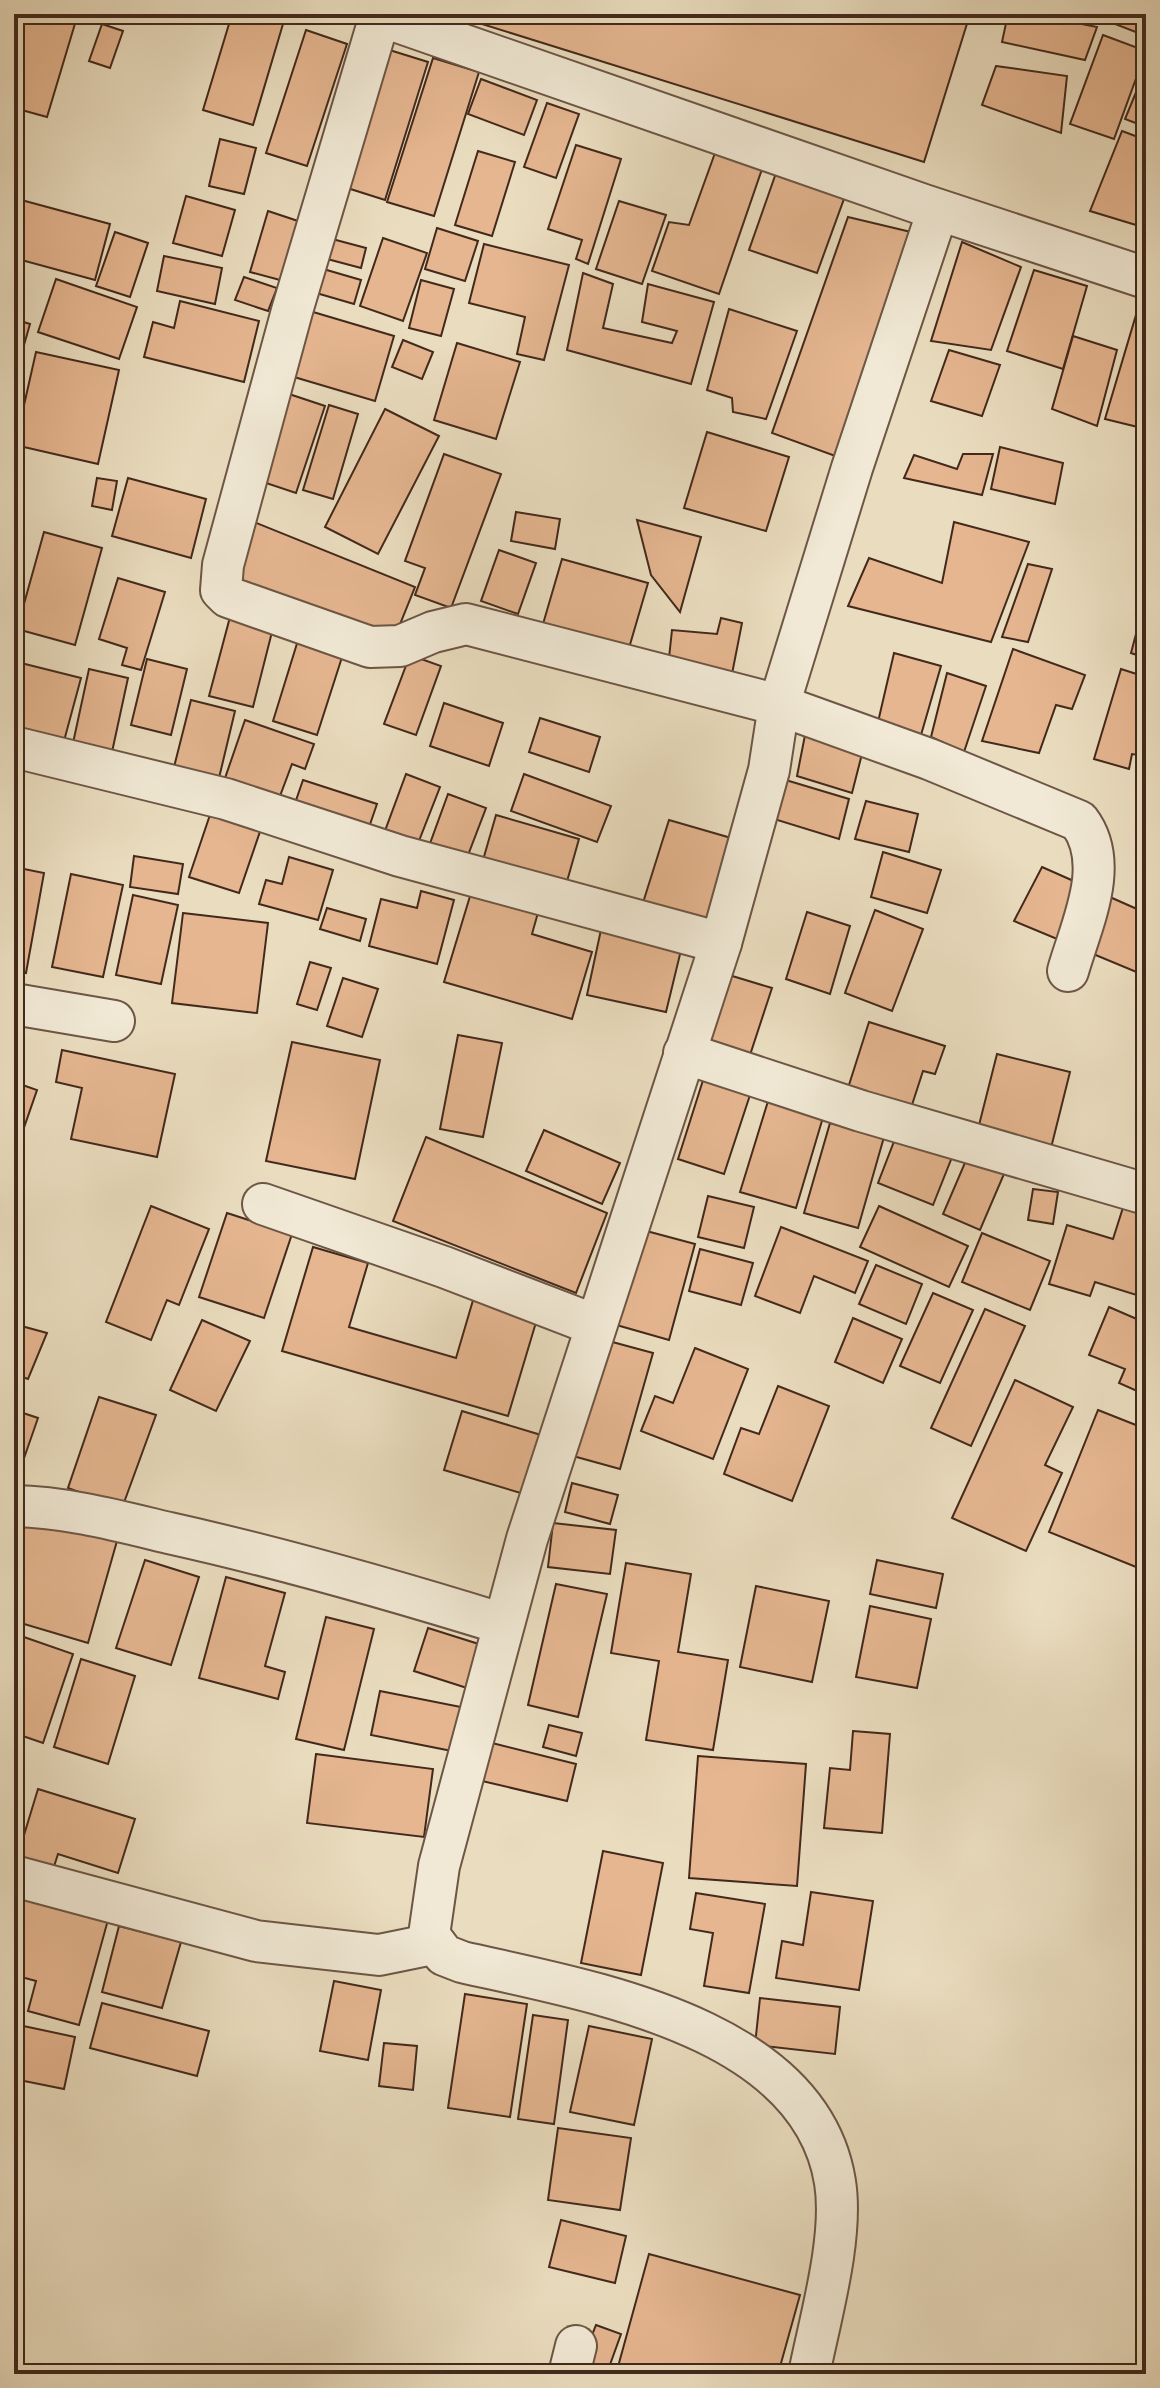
<svg xmlns="http://www.w3.org/2000/svg" width="1160" height="2388" viewBox="0 0 1160 2388" font-family="'Libre Bodoni',serif">
	<rect width="100%" height="100%" fill="#eaddbf"/>
	<filter id="stains"><feTurbulence type="fractalNoise" baseFrequency=".0025" numOctaves="4"/><feColorMatrix values="0 0 0 0 .2 0 0 0 0 .09 0 0 0 0 .02 0 0 0 .5 -.17"/></filter>
	<radialGradient id="worn" r=".72"><stop offset=".6" stop-color="#630" stop-opacity="0"/><stop offset="1" stop-color="#630" stop-opacity=".3"/></radialGradient>
	<g fill="#e5b690" stroke="#43291c" stroke-width="2">
		<polygon points="18,14 77,17 47,117 18,109 14,123 14,28"/>
		<polygon points="232,14 248,14 283,24 253,125 203,110"/>
		<polygon points="450,14 970,14 924,162"/>
		<polygon points="1008,14 1031,14 1097,27 1085,60 1002,42"/>
		<polygon points="1119,14 1146,14 1146,36 1115,24"/>
		<polygon points="102,24 123,31 110,68 89,61"/>
		<polygon points="306,30 347,44 307,166 266,153"/>
		<polygon points="1103,35 1146,51 1114,139 1070,124"/>
		<polygon points="383,48 428,62 385,200 341,186"/>
		<polygon points="433,58 479,72 434,216 387,202"/>
		<polygon points="996,66 1067,76 1061,133 982,105"/>
		<polygon points="1146,68 1146,127 1125,119"/>
		<polygon points="481,79 537,100 524,135 468,114"/>
		<polygon points="547,103 579,114 556,178 524,167"/>
		<polygon points="1122,131 1146,140 1146,201 1136,225 1090,211"/>
		<polygon points="220,139 256,148 244,194 209,186"/>
		<polygon points="576,145 621,159 588,264 576,259 582,240 548,229"/>
		<polygon points="478,151 515,162 492,236 455,225"/>
		<polygon points="715,153 762,169 719,294 652,271 669,222 689,225"/>
		<polygon points="776,173 845,196 817,273 749,250"/>
		<polygon points="186,196 235,210 222,256 173,243"/>
		<polygon points="14,198 110,224 95,280 14,258"/>
		<polygon points="619,201 666,215 642,284 596,269"/>
		<polygon points="268,211 298,221 280,280 250,272"/>
		<polygon points="848,217 911,232 838,457 772,433"/>
		<polygon points="437,228 478,241 465,281 425,269"/>
		<polygon points="115,232 148,243 130,297 96,286"/>
		<polygon points="321,236 366,248 361,268 316,256"/>
		<polygon points="383,238 427,253 403,321 360,306"/>
		<polygon points="962,242 1021,267 991,350 931,341"/>
		<polygon points="484,244 569,265 544,360 517,354 525,317 469,303"/>
		<polygon points="164,256 222,268 215,304 157,291"/>
		<polygon points="313,266 361,280 354,304 306,290"/>
		<polygon points="1034,270 1087,286 1063,369 1007,351"/>
		<polygon points="583,273 613,284 603,328 672,343 677,331 642,322 648,284 714,302 691,384 567,350"/>
		<polygon points="244,277 277,288 268,311 235,300"/>
		<polygon points="56,279 137,307 119,359 38,332"/>
		<polygon points="421,280 454,289 441,336 409,328"/>
		<polygon points="180,301 259,321 244,382 144,357 153,322 174,328"/>
		<polygon points="303,309 394,336 375,401 284,374"/>
		<polygon points="729,309 797,331 766,419 733,412 732,398 707,390"/>
		<polygon points="1136,315 1146,317 1146,416 1142,428 1105,419"/>
		<polygon points="14,319 30,324 14,380"/>
		<polygon points="1073,336 1117,350 1097,426 1052,409"/>
		<polygon points="403,340 433,352 422,379 392,367"/>
		<polygon points="457,343 520,362 496,439 434,420"/>
		<polygon points="949,350 1000,365 982,416 931,401"/>
		<polygon points="36,352 119,370 98,464 15,445"/>
		<polygon points="283,392 325,406 296,493 254,479"/>
		<polygon points="329,405 358,414 333,499 303,490"/>
		<polygon points="385,409 439,436 378,554 325,527"/>
		<polygon points="707,432 789,457 766,531 684,508"/>
		<polygon points="1000,447 1063,463 1055,504 991,489"/>
		<polygon points="444,454 501,474 451,608 415,595 425,568 405,561"/>
		<polygon points="963,454 993,454 982,495 904,478 914,455 957,469"/>
		<polygon points="97,478 117,481 112,510 92,506"/>
		<polygon points="128,478 206,499 191,558 112,536"/>
		<polygon points="516,512 560,519 555,549 511,541"/>
		<polygon points="249,520 415,587 392,644 226,577"/>
		<polygon points="637,520 701,537 680,612 651,575"/>
		<polygon points="954,522 1029,542 991,642 848,606 869,558 942,583"/>
		<polygon points="44,532 102,548 75,645 17,629"/>
		<polygon points="499,550 536,563 518,614 481,601"/>
		<polygon points="562,559 648,583 629,648 543,624"/>
		<polygon points="1028,564 1052,569 1028,642 1002,637"/>
		<polygon points="118,578 165,592 141,670 122,665 127,648 99,639"/>
		<polygon points="1146,596 1146,658 1131,653"/>
		<polygon points="230,617 273,628 253,707 209,696"/>
		<polygon points="721,618 742,623 732,674 668,667 672,630 717,634"/>
		<polygon points="299,637 344,651 317,735 273,721"/>
		<polygon points="1013,649 1085,675 1072,709 1056,705 1039,753 982,741"/>
		<polygon points="894,653 941,666 921,735 878,722"/>
		<polygon points="410,655 441,666 416,735 384,724"/>
		<polygon points="147,659 187,669 171,735 131,725"/>
		<polygon points="17,662 81,678 61,752 14,740"/>
		<polygon points="89,669 128,678 112,752 73,743"/>
		<polygon points="1121,669 1146,677 1146,756 1132,754 1129,769 1094,759"/>
		<polygon points="947,673 986,686 964,752 931,737"/>
		<polygon points="191,700 235,711 219,778 174,767"/>
		<polygon points="444,703 503,723 489,766 430,746"/>
		<polygon points="540,718 600,737 589,772 529,752"/>
		<polygon points="245,720 314,744 305,769 292,764 277,804 223,784"/>
		<polygon points="806,730 864,746 852,793 797,776"/>
		<polygon points="406,774 440,787 415,851 382,839"/>
		<polygon points="524,774 611,806 597,842 511,811"/>
		<polygon points="769,775 849,799 839,839 758,814"/>
		<polygon points="303,780 377,804 366,836 292,812"/>
		<polygon points="448,794 486,808 465,863 428,849"/>
		<polygon points="215,800 265,817 239,893 189,877"/>
		<polygon points="866,801 918,814 909,852 855,839"/>
		<polygon points="496,815 579,839 564,892 481,867"/>
		<polygon points="669,820 738,840 710,930 641,909"/>
		<polygon points="883,852 941,870 927,913 871,897"/>
		<polygon points="134,856 183,864 178,894 130,887"/>
		<polygon points="289,857 333,870 318,920 259,904 266,880 282,884"/>
		<polygon points="14,867 44,873 26,973 14,971"/>
		<polygon points="1042,867 1146,913 1146,976 1014,921"/>
		<polygon points="71,874 123,885 103,977 52,967"/>
		<polygon points="474,883 541,902 532,934 592,952 572,1019 444,982"/>
		<polygon points="421,891 454,900 437,964 369,946 381,899 417,908"/>
		<polygon points="133,895 178,905 161,984 116,975"/>
		<polygon points="327,908 366,919 360,941 320,929"/>
		<polygon points="875,910 923,929 892,1011 845,993"/>
		<polygon points="807,912 850,926 830,994 786,979"/>
		<polygon points="183,913 268,923 257,1013 172,1003"/>
		<polygon points="602,925 682,946 666,1012 587,995"/>
		<polygon points="310,962 331,968 317,1010 297,1004"/>
		<polygon points="729,975 772,988 750,1055 707,1041"/>
		<polygon points="343,978 378,989 362,1037 327,1026"/>
		<polygon points="869,1022 945,1046 935,1074 923,1071 911,1108 848,1088"/>
		<polygon points="458,1035 502,1043 483,1137 440,1129"/>
		<polygon points="292,1042 380,1060 355,1179 266,1161"/>
		<polygon points="62,1050 175,1074 157,1157 71,1139 82,1088 56,1082"/>
		<polygon points="997,1054 1070,1072 1049,1156 976,1137"/>
		<polygon points="705,1074 752,1089 724,1174 678,1159"/>
		<polygon points="14,1082 37,1090 19,1142 14,1140"/>
		<polygon points="769,1098 824,1114 796,1208 740,1192"/>
		<polygon points="830,1123 884,1137 858,1228 804,1213"/>
		<polygon points="900,1126 956,1147 933,1205 878,1183"/>
		<polygon points="544,1130 620,1163 602,1204 526,1171"/>
		<polygon points="426,1137 607,1213 576,1293 393,1221"/>
		<polygon points="970,1151 1007,1167 980,1230 943,1214"/>
		<polygon points="1033,1189 1058,1192 1053,1224 1028,1220"/>
		<polygon points="1127,1195 1146,1201 1146,1298 1095,1282 1090,1296 1049,1284 1067,1225 1113,1239"/>
		<polygon points="708,1196 754,1207 744,1248 698,1237"/>
		<polygon points="151,1206 209,1229 179,1305 167,1300 151,1340 106,1322"/>
		<polygon points="879,1206 968,1246 949,1287 860,1247"/>
		<polygon points="227,1213 292,1234 264,1318 199,1297"/>
		<polygon points="781,1227 868,1261 855,1293 814,1276 800,1313 755,1296"/>
		<polygon points="639,1229 695,1244 669,1340 613,1324"/>
		<polygon points="982,1233 1050,1261 1030,1310 962,1282"/>
		<polygon points="313,1247 368,1263 349,1327 456,1358 476,1290 540,1309 508,1416 282,1351"/>
		<polygon points="700,1249 753,1263 741,1305 689,1291"/>
		<polygon points="876,1265 922,1284 906,1324 859,1304"/>
		<polygon points="933,1293 973,1310 940,1383 900,1366"/>
		<polygon points="1109,1307 1146,1323 1146,1395 1119,1383 1125,1369 1089,1355"/>
		<polygon points="985,1309 1025,1326 971,1446 931,1428"/>
		<polygon points="853,1318 902,1339 883,1383 835,1362"/>
		<polygon points="202,1320 250,1341 216,1411 170,1390"/>
		<polygon points="14,1324 47,1333 28,1379 14,1374"/>
		<polygon points="605,1340 653,1353 620,1469 573,1456"/>
		<polygon points="695,1348 748,1369 713,1459 641,1431 655,1396 673,1403"/>
		<polygon points="1015,1380 1073,1407 1045,1465 1062,1473 1026,1551 952,1518"/>
		<polygon points="778,1386 829,1406 792,1501 724,1474 741,1428 759,1434"/>
		<polygon points="99,1397 156,1415 122,1508 68,1488"/>
		<polygon points="14,1410 38,1418 14,1487"/>
		<polygon points="1098,1410 1146,1429 1146,1571 1049,1532"/>
		<polygon points="462,1411 541,1435 524,1494 444,1470"/>
		<polygon points="572,1483 618,1495 610,1524 565,1512"/>
		<polygon points="14,1512 117,1541 88,1643 14,1621"/>
		<polygon points="553,1523 616,1530 610,1574 548,1567"/>
		<polygon points="145,1560 199,1577 171,1665 116,1648"/>
		<polygon points="877,1560 943,1574 936,1608 870,1594"/>
		<polygon points="626,1563 691,1574 678,1652 728,1660 713,1750 646,1740 659,1661 611,1653"/>
		<polygon points="226,1577 285,1593 265,1666 285,1672 278,1699 199,1678"/>
		<polygon points="556,1584 607,1594 578,1717 528,1705"/>
		<polygon points="756,1586 829,1601 812,1682 740,1667"/>
		<polygon points="870,1606 931,1619 917,1688 856,1677"/>
		<polygon points="326,1617 374,1629 344,1750 296,1739"/>
		<polygon points="428,1628 485,1646 470,1689 414,1671"/>
		<polygon points="21,1636 73,1654 43,1743 14,1733 14,1657"/>
		<polygon points="81,1659 135,1676 108,1764 54,1747"/>
		<polygon points="380,1691 471,1709 462,1753 371,1735"/>
		<polygon points="549,1725 582,1733 576,1756 543,1747"/>
		<polygon points="853,1731 890,1734 882,1833 824,1828 830,1768 850,1770"/>
		<polygon points="492,1743 576,1764 567,1801 482,1781"/>
		<polygon points="316,1754 433,1769 424,1837 307,1823"/>
		<polygon points="698,1756 806,1764 797,1886 689,1878"/>
		<polygon points="38,1789 135,1819 118,1873 58,1854 50,1879 14,1868"/>
		<polygon points="603,1851 663,1863 641,1975 581,1963"/>
		<polygon points="14,1883 111,1909 79,2025 28,2011 36,1981 14,1975"/>
		<polygon points="811,1892 873,1901 859,1990 776,1978 782,1941 803,1945"/>
		<polygon points="696,1893 765,1904 749,1993 704,1986 713,1933 690,1929"/>
		<polygon points="119,1926 181,1942 162,2008 102,1992"/>
		<polygon points="334,1981 381,1990 368,2060 320,2051"/>
		<polygon points="465,1994 527,2004 510,2117 448,2108"/>
		<polygon points="760,1998 840,2007 835,2054 755,2045"/>
		<polygon points="102,2003 209,2031 197,2076 90,2048"/>
		<polygon points="533,2015 568,2020 554,2124 518,2119"/>
		<polygon points="14,2024 75,2037 64,2089 14,2079"/>
		<polygon points="589,2026 652,2039 634,2125 570,2112"/>
		<polygon points="384,2043 417,2046 413,2090 379,2086"/>
		<polygon points="558,2128 631,2138 620,2210 548,2200"/>
		<polygon points="561,2220 626,2236 615,2283 549,2267"/>
		<polygon points="649,2254 800,2295 778,2374 616,2374"/>
		<polygon points="596,2325 621,2334 607,2373 581,2363"/>
	</g>
	<g fill="none" stroke-linecap="round" stroke-linejoin="round">
		<defs>
			<g id="street">
				<polyline points="375,14 924,205 1146,278"/>
				<path d="M380,16L292,311L223,565L221,590L228,597L370,647L400,646L433,632L466,624L779,705L929,759L1079,821C1112,864 1081,925 1068,971"/>
				<polyline points="14,747 226,799 400,856 721,943 769,770 779,705 852,468 938,210"/>
				<path d="M721,943L527,1539L439,1866L429,1935L444,1955L462,1962C588,1991 810,2026 835,2182C844,2237 820,2319 809,2374"/>
				<polyline points="14,1004 114,1021"/>
				<polyline points="684,1053 861,1111 1146,1194"/>
				<polyline points="263,1204 444,1267 595,1325"/>
				<path d="M14,1506C67,1507 119,1521 169,1533C282,1558 393,1590 503,1624"/>
				<polyline points="14,1876 256,1941 379,1955 433,1944"/>
				<polyline points="569,2374 576,2346"/>
			</g>
		</defs>
		<use href="#street" stroke="#6d5645" stroke-width="44"/>
		<use href="#street" stroke="#f1e9d5" stroke-width="40"/>
	</g>
	<rect width="1160" height="2388" fill="none" stroke="#eaddbf" stroke-width="48"/>
	<rect x="16" y="16" width="1128" height="2356" fill="none" stroke="#43291c" stroke-width="4"/>
	<rect x="24" y="24" width="1112" height="2340" fill="none" stroke="#43291c" stroke-width="2"/>
	<rect width="100%" height="100%" filter="url(#stains)"/>
	<rect width="100%" height="100%" fill="url(#worn)"/>
</svg>
